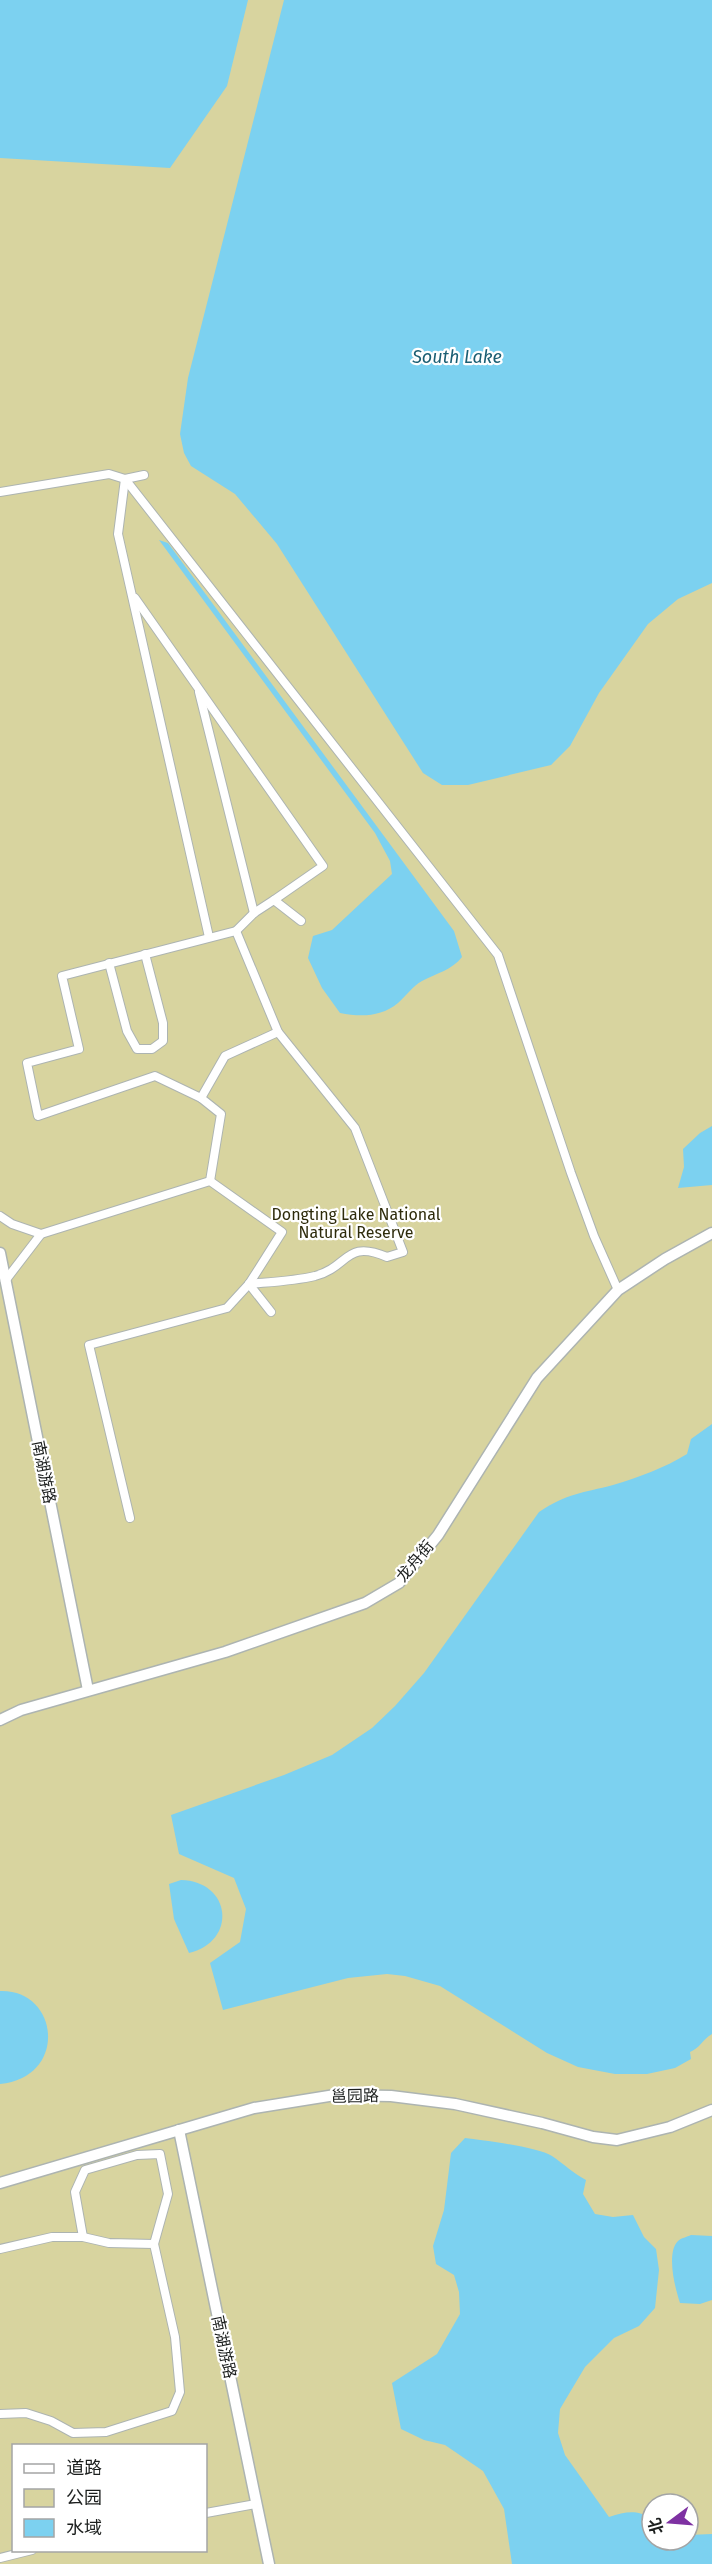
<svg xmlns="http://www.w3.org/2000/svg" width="712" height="2564" viewBox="0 0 712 2564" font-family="'Fira Sans','Noto Sans SC',sans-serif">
	<rect width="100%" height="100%" fill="#f5fcf8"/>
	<path fill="#d8d49f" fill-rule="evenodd" d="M0,0H712V2564H0ZM14,2446H206V2550H14ZM652,2504H688V2540H652Z"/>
	<g fill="#7cd1f0">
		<polygon points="0,0 248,0 227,86 170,168 0,158"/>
		<polygon points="284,0 712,0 712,583 678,599 648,624 599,693 570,746 551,765 468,785 442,785 423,773 277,544 235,494 191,466 184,453 180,434 188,378"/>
		<path d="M159,540L168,543L454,931L462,957C452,970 437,973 422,981C413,986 406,996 398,1003C381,1017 361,1017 340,1013L322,988L308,958L313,936L332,930L392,874L390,861L375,833Z"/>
		<polygon points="712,1126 712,1185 678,1188 684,1167 683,1149 700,1133"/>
		<path d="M712,1424V2034C702,2040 700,2048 690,2052L691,2059L675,2068L647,2074H615L578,2067L547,2053L440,1986L405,1976L387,1974L348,1978L223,2010L210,1963L240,1942L246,1909L234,1878L179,1854L171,1815L284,1775L332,1755L372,1728L395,1706L424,1673L539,1512C567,1493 583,1493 613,1485C640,1477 664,1468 687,1454L691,1439Z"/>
		<path d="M181,1880C231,1881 238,1941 189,1953L174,1919L169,1884Z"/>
		<path d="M0,1991C59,1989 69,2077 0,2084Z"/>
		<path d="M465,2138C483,2140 538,2147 552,2156C564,2164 573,2173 586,2180L583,2194L595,2214L613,2217L633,2215L644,2237L656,2249L659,2270L655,2308L639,2326L614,2338L585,2367L560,2409L558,2433L565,2455L609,2517C626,2512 636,2509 652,2519V2540H688V2535L712,2534V2564H512L504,2509L483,2471L445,2445L424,2440L401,2429L392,2383L437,2354L460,2314L459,2292L454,2275L436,2264L433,2246L444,2210L451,2153Z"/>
		<path d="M691,2235L712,2236V2300L700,2304L680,2303C675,2288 666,2253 678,2241C681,2238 687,2237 691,2235Z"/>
	</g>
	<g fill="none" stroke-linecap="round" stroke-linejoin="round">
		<defs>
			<g id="minor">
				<polyline points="144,475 125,479 118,534 209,937"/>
				<polyline points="0,492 109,474 125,479 498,955 571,1173 594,1236 618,1290"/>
				<polyline points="135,598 323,866 274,900"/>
				<polyline points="199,692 254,913"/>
				<polyline points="236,931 254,913 274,900 301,921"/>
				<polyline points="109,963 127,1031 137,1049 152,1049 163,1041 163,1023 145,954"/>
				<polyline points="201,1098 225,1056 278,1032"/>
				<path d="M210,1181L221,1114L201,1098L155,1076L38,1116L27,1063L79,1049L62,976L236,931L278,1032L355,1128L403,1252L387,1257C345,1239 349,1267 315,1276C294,1281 271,1282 249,1284"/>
				<polyline points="0,1216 12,1224 41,1234 5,1281"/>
				<polyline points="41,1234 210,1181 282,1232 249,1284 227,1308 89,1345 130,1518"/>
				<polyline points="249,1284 271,1312"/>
				<polyline points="83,2237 75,2192 85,2170 137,2155 160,2154 168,2194 154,2244"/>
				<polyline points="0,2249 52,2237 83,2237 109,2243 154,2244 175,2337 180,2392 172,2411 106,2432 73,2433 51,2421 26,2413 0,2414"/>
				<polyline points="206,2513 256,2504"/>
				<polyline points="0,2558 32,2550"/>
			</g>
			<g id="tertiary">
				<polyline points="0,1253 88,1690"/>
				<polyline points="0,1720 21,1710 225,1652 365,1603 399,1583 438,1535 537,1378 618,1290 665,1259 712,1233"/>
				<polyline points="179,2130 269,2564"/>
				<polyline points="0,2183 254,2108 335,2095 391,2096 455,2104 542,2123 593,2137 617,2140 670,2127 712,2110"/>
			</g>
		</defs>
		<use href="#minor" stroke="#adb4b1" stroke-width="10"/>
		<use href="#tertiary" stroke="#adb4b1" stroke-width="13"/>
		<use href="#minor" stroke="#fff" stroke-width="8"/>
		<use href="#tertiary" stroke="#fff" stroke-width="10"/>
	</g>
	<g text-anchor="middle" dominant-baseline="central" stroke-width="4.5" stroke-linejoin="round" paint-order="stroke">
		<g font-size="16" fill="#2e2b0b" stroke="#fff">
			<text x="356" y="1214">Dongting Lake National<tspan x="356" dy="18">Natural Reserve</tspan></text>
		</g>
		<g font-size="16" fill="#1c1f1e" stroke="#fff">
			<text transform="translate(44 1472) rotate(79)">南湖游路</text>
			<text transform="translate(415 1561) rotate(-50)">龙舟街</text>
			<text transform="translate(355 2096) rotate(-1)">邕园路</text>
			<text transform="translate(224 2347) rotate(78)">南湖游路</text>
		</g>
		<g font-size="18" font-style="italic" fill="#1a5e73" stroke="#fff">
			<text x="457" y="357">South Lake</text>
		</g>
	</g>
	<rect x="12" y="2444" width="195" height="108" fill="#ffffff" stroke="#a4a5a5" stroke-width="1.5"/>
	<rect x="24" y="2464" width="30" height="9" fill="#ffffff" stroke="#a4a5a5" stroke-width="1.5"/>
	<text x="66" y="2474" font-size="18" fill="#1c1f1e">道路</text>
	<rect x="24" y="2489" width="30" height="18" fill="#d8d49f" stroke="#a4a5a5" stroke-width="1.5"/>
	<text x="66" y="2504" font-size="18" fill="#1c1f1e">公园</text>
	<rect x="24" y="2519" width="30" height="18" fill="#7cd1f0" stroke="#a4a5a5" stroke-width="1.5"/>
	<text x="66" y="2534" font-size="18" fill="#1c1f1e">水域</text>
	<g transform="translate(670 2522) rotate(254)"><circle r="28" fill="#ffffff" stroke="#a4a5a5" stroke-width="1.5"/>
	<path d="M0-4.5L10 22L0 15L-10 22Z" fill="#7e31a2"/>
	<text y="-9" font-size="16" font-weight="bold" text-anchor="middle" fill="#1c1f1e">北</text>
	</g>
</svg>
